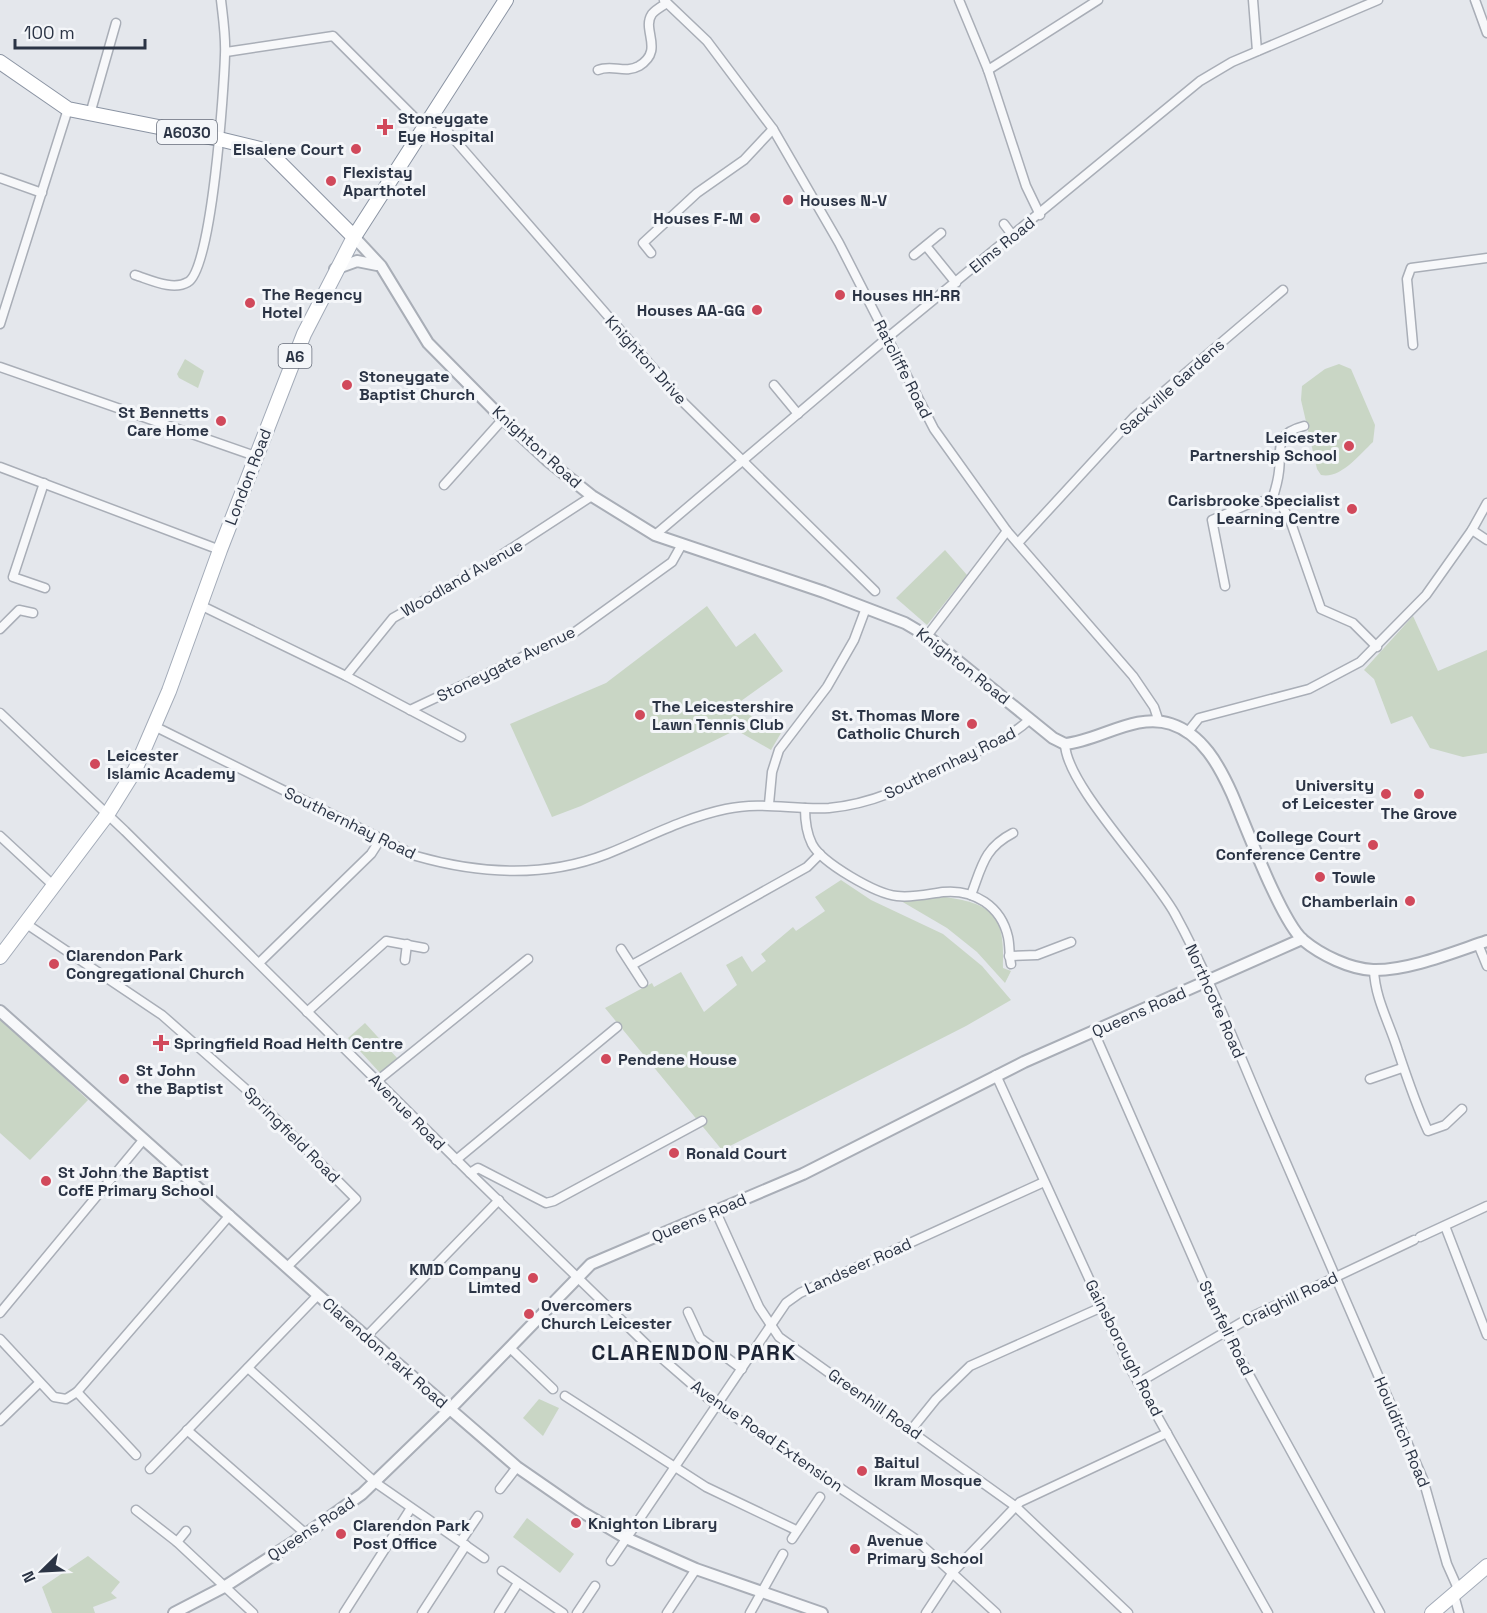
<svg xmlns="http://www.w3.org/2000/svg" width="1487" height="1613" viewBox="0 0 1487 1613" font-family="'Space Grotesk',sans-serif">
	<rect width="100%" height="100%" fill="#e4e7ec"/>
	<g fill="#c9d6c5">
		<polygon points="185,359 204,371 198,388 179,378 177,374"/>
		<path d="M1339,364L1351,369L1375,425L1373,442C1359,455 1341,479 1321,475L1317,469L1301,400L1302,386L1325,369Z"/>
		<polygon points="945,550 967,575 927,625 896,598"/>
		<polygon points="707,606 736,647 755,633 783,671 734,706 781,733 771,750 736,730 581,806 552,817 510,724 606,683"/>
		<polygon points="1413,616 1438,671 1487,650 1487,753 1463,757 1430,748 1412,716 1391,724 1374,679 1364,670"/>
		<polygon points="841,880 871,900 943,934 982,966 1011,1000 966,1026 722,1150 605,1008 652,983 654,987 681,972 704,1012 737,985 726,965 742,956 752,972 766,961 761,954 793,927 796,931 825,911 815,897"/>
		<path d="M945,897C996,904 1005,918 1003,968L1011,971L1005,983L977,952L947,928L901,901Z"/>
		<polygon points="0,1017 88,1100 30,1160 0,1133"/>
		<polygon points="365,1023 398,1059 381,1074 348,1038"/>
		<polygon points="539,1399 559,1408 543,1436 523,1418"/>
		<polygon points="527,1518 574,1554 560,1573 513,1537"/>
		<polygon points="88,1556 120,1582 111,1593 117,1598 93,1607 95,1613 52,1613 42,1587"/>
	</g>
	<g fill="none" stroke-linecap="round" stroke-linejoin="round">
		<defs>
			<g id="minor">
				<polyline points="664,0 707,41 773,129 839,243 934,429 1007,531 1133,676 1154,707 1159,722"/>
				<polyline points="959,0 988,70 1026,186 1040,215"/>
				<polyline points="1253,0 1257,51"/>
				<polyline points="1475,0 1487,33"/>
				<polyline points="226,52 333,36 423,126"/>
				<path d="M598,70C612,64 625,74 639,66C665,50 641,30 652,14C655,10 662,6 667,3"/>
				<polyline points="988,70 1098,0"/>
				<polyline points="90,114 116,23"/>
				<polyline points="430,117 447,131 681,400 875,591"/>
				<polyline points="0,178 42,193"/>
				<polyline points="1004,224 1013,236"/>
				<polyline points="926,246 956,283"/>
				<polyline points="651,253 643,243 697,193 744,160 773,129"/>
				<polyline points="914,255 941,233"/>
				<path d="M135,275C151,280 173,291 188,282C212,269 224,88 225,55C226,37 223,18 221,0"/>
				<polyline points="0,324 68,109"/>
				<polyline points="1413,345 1407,279 1411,268 1487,258"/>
				<polyline points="0,367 255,456"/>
				<polyline points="774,385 798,414"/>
				<path d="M1304,426C1273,434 1282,448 1279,471C1278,481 1275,491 1272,500L1283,508L1290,520L1321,609L1353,623L1377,647"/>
				<polyline points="0,467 220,550"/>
				<polyline points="44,483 13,577 45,588"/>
				<polyline points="444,485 503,419"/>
				<polyline points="1472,530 1487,540"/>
				<polyline points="655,535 887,338 1200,81 1232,62 1378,0"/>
				<polyline points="1018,543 1134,417 1283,290"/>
				<polyline points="1225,586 1212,520 1251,503 1272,500"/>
				<polyline points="200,605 346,676 461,737"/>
				<polyline points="0,629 19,610 33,613"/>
				<polyline points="927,636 1007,531"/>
				<polyline points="346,676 393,618 483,567 592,496"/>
				<polyline points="410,710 575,632 672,562 681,546"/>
				<polyline points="0,713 125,831 470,1173 478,1168 546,1203 554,1201 702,1121"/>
				<path d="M154,726L416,856C479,874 545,878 607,854C647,838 683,818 726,809C761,801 794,810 829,808C877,804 918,781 960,760C985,748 1010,738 1030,719"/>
				<polyline points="1187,733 1199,718 1309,689 1360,662 1426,595 1472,530 1487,503"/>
				<path d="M1065,744C1066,785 1152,872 1175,914C1211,980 1238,1052 1268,1121C1319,1240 1371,1359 1423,1479L1447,1564L1459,1591"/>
				<polyline points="769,804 772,772 779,750 827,687 854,640 866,608"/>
				<path d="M805,808C805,821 806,832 812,844C822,863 876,894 897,896C912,898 928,894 943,892C974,889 1001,906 1008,937C1010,946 1009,955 1011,964"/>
				<polyline points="0,836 54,886"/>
				<path d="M971,895C982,866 984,848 1013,833"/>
				<polyline points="25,923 162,1015 248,1091 356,1199 287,1267"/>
				<polyline points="1478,944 1487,966"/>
				<polyline points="621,949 643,983"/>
				<polyline points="1009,956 1037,955 1071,942"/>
				<polyline points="405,960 407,944"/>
				<polyline points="259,963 371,854 380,840"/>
				<polyline points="632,965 807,867 820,854"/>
				<path d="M1374,970C1375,999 1390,1024 1398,1051C1407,1078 1416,1105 1428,1131L1445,1125L1462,1109"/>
				<polyline points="307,1012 386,941 424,948"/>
				<polyline points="1094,1032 1225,1331 1380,1613"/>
				<polyline points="996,1075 1128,1364 1268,1613"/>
				<polyline points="1370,1079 1402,1068"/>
				<polyline points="377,1081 528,959"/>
				<polyline points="456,1160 617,1027"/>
				<polyline points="470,1173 649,1347 710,1400 914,1538 996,1613"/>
				<polyline points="716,1212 759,1307 779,1337 1015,1506 1128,1613"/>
				<polyline points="1445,1226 1487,1335"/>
				<polyline points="1420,1237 1487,1206"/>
				<polyline points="688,1312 700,1338 742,1369"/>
				<polyline points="0,1313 144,1139"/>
				<polyline points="367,1336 499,1200"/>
				<polyline points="0,1339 54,1397 66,1399 77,1392 136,1455"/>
				<polyline points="510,1348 553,1389"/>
				<polyline points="248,1368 376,1483 484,1558"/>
				<polyline points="1138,1383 1249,1318 1414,1240"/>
				<polyline points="77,1392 230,1215"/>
				<polyline points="565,1396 706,1487 796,1530"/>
				<polyline points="0,1421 39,1383"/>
				<polyline points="187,1430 306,1534"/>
				<polyline points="911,1430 936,1399 970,1366 1102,1307"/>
				<polyline points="150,1469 318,1295"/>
				<polyline points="500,1489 517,1467"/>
				<polyline points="136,1510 177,1542 253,1613"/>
				<polyline points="792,1539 820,1497"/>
				<polyline points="461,1541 478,1516"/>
				<polyline points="177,1542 186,1531"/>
				<polyline points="611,1561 786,1303 800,1293 1044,1182"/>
				<polyline points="502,1571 563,1613"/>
				<polyline points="1454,1595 1459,1613"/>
				<polyline points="344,1613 411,1508"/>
				<polyline points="422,1613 466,1545"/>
				<polyline points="499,1613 518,1583"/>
				<polyline points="577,1613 595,1586"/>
				<polyline points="667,1613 696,1569"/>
				<polyline points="750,1613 783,1554"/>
				<polyline points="926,1613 953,1572 1020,1502 1167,1433"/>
			</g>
			<g id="tertiary">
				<path d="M354,237L381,266L428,343L503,419L547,460L592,496L655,535L824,592L905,623L927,636L1053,738L1065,744C1099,741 1136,712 1171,724C1202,734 1219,765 1232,794C1245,824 1281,921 1303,940C1321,955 1350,969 1373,970C1408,971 1454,952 1487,941"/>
				<polyline points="335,269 357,261 377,265"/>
				<polyline points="0,1011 318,1295 517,1467 582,1512 626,1538 696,1569 822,1613"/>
				<polyline points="174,1613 224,1587 306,1534 362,1494 450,1409 591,1264 803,1174 1024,1062 1302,939"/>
			</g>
			<g id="primary">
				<polyline points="0,957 107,815 135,770 169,691 220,550 304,334 354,237"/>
				<polyline points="1432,1613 1487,1566"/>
			</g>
			<polyline id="trunk" points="0,62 68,109 219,139 268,151 354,237 506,0"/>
		</defs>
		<use href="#minor" stroke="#a9aeb7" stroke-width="11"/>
		<use href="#tertiary" stroke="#a9aeb7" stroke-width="14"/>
		<use href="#primary" stroke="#a3abb8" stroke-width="16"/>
		<use href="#trunk" stroke="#8b94a3" stroke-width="16"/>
		<use href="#minor" stroke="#f7f8fa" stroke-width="8"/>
		<use href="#tertiary" stroke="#f7f8fa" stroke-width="10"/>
		<use href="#primary" stroke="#fff" stroke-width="14"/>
		<use href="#trunk" stroke="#fff" stroke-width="14"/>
	</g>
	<g fill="#d1495b" stroke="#f4f6f9" stroke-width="2">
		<path d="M382 118h6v6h6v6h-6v6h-6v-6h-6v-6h6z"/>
		<circle cx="356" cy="149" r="6"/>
		<circle cx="331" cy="181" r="6"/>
		<circle cx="788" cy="200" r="6"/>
		<circle cx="755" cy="218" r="6"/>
		<circle cx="840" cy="295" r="6"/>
		<circle cx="250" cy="303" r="6"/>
		<circle cx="757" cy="310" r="6"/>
		<circle cx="347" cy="385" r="6"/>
		<circle cx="221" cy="421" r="6"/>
		<circle cx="1349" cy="446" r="6"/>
		<circle cx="1352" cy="509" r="6"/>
		<circle cx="640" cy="715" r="6"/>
		<circle cx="972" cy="724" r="6"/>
		<circle cx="95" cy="764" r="6"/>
		<circle cx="1386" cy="794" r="6"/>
		<circle cx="1419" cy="794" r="6"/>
		<circle cx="1373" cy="845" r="6"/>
		<circle cx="1320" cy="877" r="6"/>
		<circle cx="1410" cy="901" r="6"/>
		<circle cx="54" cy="964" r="6"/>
		<path d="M158 1034h6v6h6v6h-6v6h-6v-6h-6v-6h6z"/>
		<circle cx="606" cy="1059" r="6"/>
		<circle cx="124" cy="1079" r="6"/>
		<circle cx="674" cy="1153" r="6"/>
		<circle cx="46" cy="1181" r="6"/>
		<circle cx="533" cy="1278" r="6"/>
		<circle cx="529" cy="1314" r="6"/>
		<circle cx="862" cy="1471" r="6"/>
		<circle cx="576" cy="1523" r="6"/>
		<circle cx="341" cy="1534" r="6"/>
		<circle cx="855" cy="1549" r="6"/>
	</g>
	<g text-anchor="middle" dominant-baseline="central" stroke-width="6" stroke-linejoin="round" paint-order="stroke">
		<g fill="#f4f6f9" stroke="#676e7b" stroke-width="1.5">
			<rect x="157" y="120" width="60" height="24" rx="4.5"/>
			<rect x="278.5" y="344" width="33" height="24" rx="4.5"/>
		</g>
		<g font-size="15" font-weight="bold" fill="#2b3445">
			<text x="187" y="132">A6030</text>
			<text x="295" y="356">A6</text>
		</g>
		<g font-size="16" font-weight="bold" fill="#2b3445" stroke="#f4f6f9" text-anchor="start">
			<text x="398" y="118">Stoneygate<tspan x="398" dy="18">Eye Hospital</tspan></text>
			<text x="344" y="149" text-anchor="end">Elsalene Court</text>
			<text x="343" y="172">Flexistay<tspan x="343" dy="18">Aparthotel</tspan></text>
			<text x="800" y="200">Houses N-V</text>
			<text x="743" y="218" text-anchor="end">Houses F-M</text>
			<text x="262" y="294">The Regency<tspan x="262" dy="18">Hotel</tspan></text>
			<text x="852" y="295">Houses HH-RR</text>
			<text x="745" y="310" text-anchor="end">Houses AA-GG</text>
			<text x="359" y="376">Stoneygate<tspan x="359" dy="18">Baptist Church</tspan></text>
			<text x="209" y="412" text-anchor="end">St Bennetts<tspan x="209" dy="18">Care Home</tspan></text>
			<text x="1337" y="437" text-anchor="end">Leicester<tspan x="1337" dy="18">Partnership School</tspan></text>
			<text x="1340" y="500" text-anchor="end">Carisbrooke Specialist<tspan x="1340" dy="18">Learning Centre</tspan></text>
			<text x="652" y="706">The Leicestershire<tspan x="652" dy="18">Lawn Tennis Club</tspan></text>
			<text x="960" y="715" text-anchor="end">St. Thomas More<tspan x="960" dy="18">Catholic Church</tspan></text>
			<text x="107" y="755">Leicester<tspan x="107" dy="18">Islamic Academy</tspan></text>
			<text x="1374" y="785" text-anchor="end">University<tspan x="1374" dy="18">of Leicester</tspan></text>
			<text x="1419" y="813" text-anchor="middle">The Grove</text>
			<text x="1361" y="836" text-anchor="end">College Court<tspan x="1361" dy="18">Conference Centre</tspan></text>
			<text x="1332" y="877">Towle</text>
			<text x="1398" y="901" text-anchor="end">Chamberlain</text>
			<text x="66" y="955">Clarendon Park<tspan x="66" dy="18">Congregational Church</tspan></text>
			<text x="174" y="1043">Springfield Road Helth Centre</text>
			<text x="618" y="1059">Pendene House</text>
			<text x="136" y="1070">St John<tspan x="136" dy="18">the Baptist</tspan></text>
			<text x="686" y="1153">Ronald Court</text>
			<text x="58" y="1172">St John the Baptist<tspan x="58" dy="18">CofE Primary School</tspan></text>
			<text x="521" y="1269" text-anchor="end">KMD Company<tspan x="521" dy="18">Limted</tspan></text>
			<text x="541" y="1305">Overcomers<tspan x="541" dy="18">Church Leicester</tspan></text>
			<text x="874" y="1462">Baitul<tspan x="874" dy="18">Ikram Mosque</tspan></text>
			<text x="588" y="1523">Knighton Library</text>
			<text x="353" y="1525">Clarendon Park<tspan x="353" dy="18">Post Office</tspan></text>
			<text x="867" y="1540">Avenue<tspan x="867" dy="18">Primary School</tspan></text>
		</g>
		<g font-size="16" fill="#2b3445" stroke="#f4f6f9">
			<text transform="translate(1002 245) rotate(-39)">Elms Road</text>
			<text transform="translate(646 360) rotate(48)">Knighton Drive</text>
			<text transform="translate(903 369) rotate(63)">Ratcliffe Road</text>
			<text transform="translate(1172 387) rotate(-42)">Sackville Gardens</text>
			<text transform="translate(537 447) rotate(42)">Knighton Road</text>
			<text transform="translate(248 477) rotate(-69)">London Road</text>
			<text transform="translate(462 578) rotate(-30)">Woodland Avenue</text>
			<text transform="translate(506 664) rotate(-26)">Stoneygate Avenue</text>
			<text transform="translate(963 666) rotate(38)">Knighton Road</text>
			<text transform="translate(950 763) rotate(-26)">Southernhay Road</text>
			<text transform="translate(350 823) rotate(26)">Southernhay Road</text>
			<text transform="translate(1215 1001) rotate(66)">Northcote Road</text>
			<text transform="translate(1139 1012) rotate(-24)">Queens Road</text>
			<text transform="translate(407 1112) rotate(45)">Avenue Road</text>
			<text transform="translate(292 1135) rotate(45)">Springfield Road</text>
			<text transform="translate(699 1218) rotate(-23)">Queens Road</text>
			<text transform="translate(858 1266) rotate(-24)">Landseer Road</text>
			<text transform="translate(1290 1299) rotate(-26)">Craighill Road</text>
			<text transform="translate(1226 1328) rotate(64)">Stanfell Road</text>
			<text transform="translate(1124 1348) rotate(63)">Gainsborough Road</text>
			<text transform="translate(385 1353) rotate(41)">Clarendon Park Road</text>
			<text transform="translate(875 1404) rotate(35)">Greenhill Road</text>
			<text transform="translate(1402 1432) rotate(67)">Houlditch Road</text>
			<text transform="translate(767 1436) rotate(35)">Avenue Road Extension</text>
			<text transform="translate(311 1529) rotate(-34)">Queens Road</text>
		</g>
		<g font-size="22" font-weight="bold" letter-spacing="1.5" fill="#1d2536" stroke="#f4f6f9">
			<text x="694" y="1352">CLARENDON PARK</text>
		</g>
	</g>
	<g transform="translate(42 1571) rotate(246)" stroke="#f4f6f9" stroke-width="4.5" paint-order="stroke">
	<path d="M0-4.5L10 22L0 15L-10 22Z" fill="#2b3445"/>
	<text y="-9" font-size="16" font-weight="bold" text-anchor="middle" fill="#2b3445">N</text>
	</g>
	<path d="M15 39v9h130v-9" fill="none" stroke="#2b3445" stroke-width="3"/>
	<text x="24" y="39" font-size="18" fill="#2b3445" stroke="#f4f6f9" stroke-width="4.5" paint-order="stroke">100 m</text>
</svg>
